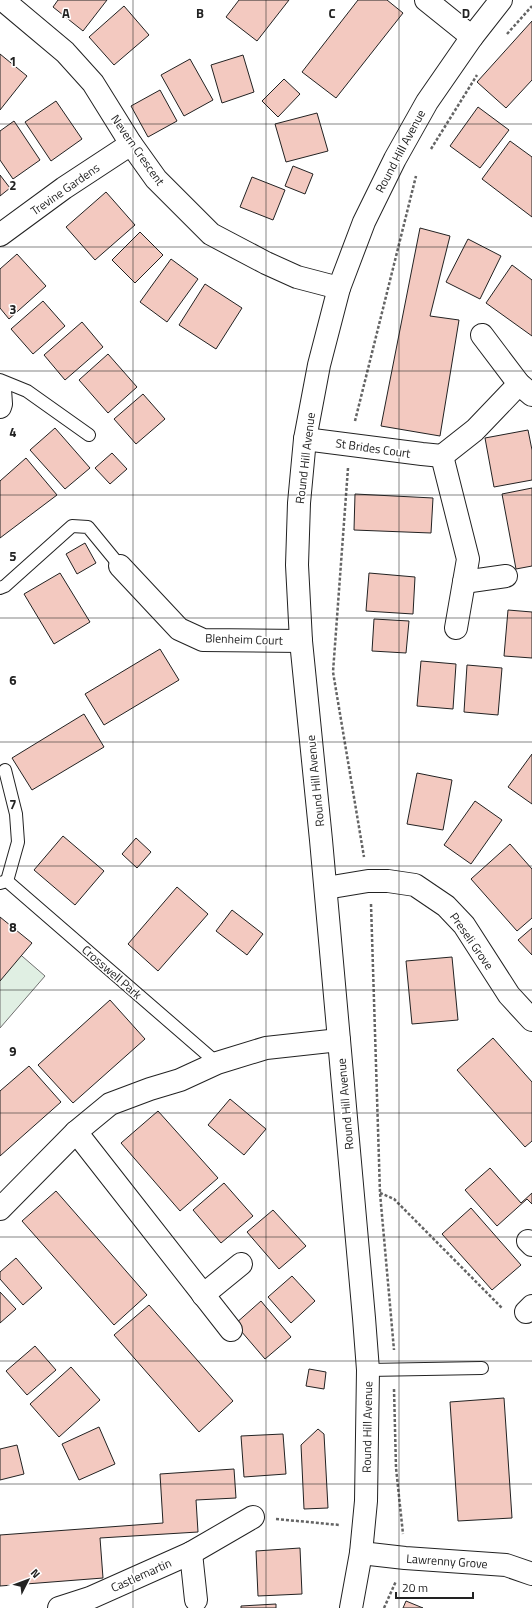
<svg xmlns="http://www.w3.org/2000/svg" width="532" height="1608" viewBox="0 0 532 1608" font-family="'Titillium Web',sans-serif">
	<rect width="100%" height="100%" fill="#fff"/>
	<polygon fill="#e0efe3" stroke="#6f6f6f" points="0,937 45,976 0,1028"/>
	<g fill="#f3c9c0" stroke="#222">
		<polygon points="58,0 107,0 83,31 53,7"/>
		<polygon points="239,0 289,0 257,41 226,17"/>
		<polygon points="358,0 387,0 403,13 336,98 302,72"/>
		<polygon points="124,6 149,35 114,65 89,37"/>
		<polygon points="532,21 532,80 506,108 477,82"/>
		<polygon points="0,54 27,76 0,110"/>
		<polygon points="243,55 254,92 222,103 211,65"/>
		<polygon points="190,59 213,100 184,116 161,75"/>
		<polygon points="284,79 300,94 278,117 262,101"/>
		<polygon points="160,90 177,121 148,137 131,106"/>
		<polygon points="56,101 82,139 51,161 25,122"/>
		<polygon points="478,107 509,130 480,168 450,146"/>
		<polygon points="317,113 328,151 286,162 275,124"/>
		<polygon points="14,121 40,160 13,179 0,160 0,131"/>
		<polygon points="510,141 532,157 532,217 482,179"/>
		<polygon points="293,166 313,174 305,194 285,186"/>
		<polygon points="0,175 10,188 0,196"/>
		<polygon points="252,177 285,190 273,220 240,207"/>
		<polygon points="106,192 135,225 95,260 66,227"/>
		<polygon points="420,228 450,236 430,316 459,320 440,436 381,426"/>
		<polygon points="140,232 163,255 135,283 112,260"/>
		<polygon points="468,239 501,256 480,299 446,282"/>
		<polygon points="17,254 46,286 9,319 0,308 0,269"/>
		<polygon points="171,259 198,279 167,322 140,302"/>
		<polygon points="512,265 532,280 532,336 486,303"/>
		<polygon points="205,284 242,308 216,349 179,325"/>
		<polygon points="43,301 65,326 33,354 11,329"/>
		<polygon points="82,322 103,347 65,380 44,355"/>
		<polygon points="108,354 137,387 108,413 79,380"/>
		<polygon points="143,394 165,419 136,444 114,419"/>
		<polygon points="55,428 90,468 65,489 30,450"/>
		<polygon points="528,430 532,450 532,480 494,487 485,438"/>
		<polygon points="112,453 127,469 110,484 95,468"/>
		<polygon points="26,458 57,495 0,538 0,481"/>
		<polygon points="532,488 532,566 516,569 502,494"/>
		<polygon points="355,494 433,498 431,533 354,530"/>
		<polygon points="85,543 96,563 77,574 66,554"/>
		<polygon points="60,573 90,622 54,644 24,594"/>
		<polygon points="369,573 415,577 413,614 366,611"/>
		<polygon points="508,610 532,612 532,658 504,656"/>
		<polygon points="374,619 409,621 406,653 372,651"/>
		<polygon points="160,649 179,680 104,725 85,694"/>
		<polygon points="421,661 456,664 453,709 417,706"/>
		<polygon points="467,665 502,668 498,715 464,712"/>
		<polygon points="84,714 104,747 32,790 12,758"/>
		<polygon points="532,754 532,804 508,787"/>
		<polygon points="417,773 452,780 443,830 407,824"/>
		<polygon points="475,801 502,820 471,864 444,845"/>
		<polygon points="63,836 104,871 75,905 34,870"/>
		<polygon points="136,838 151,852 137,868 122,854"/>
		<polygon points="510,844 532,869 532,918 517,931 471,879"/>
		<polygon points="177,887 208,914 158,971 128,944"/>
		<polygon points="232,910 263,934 247,955 216,931"/>
		<polygon points="0,917 32,943 0,981"/>
		<polygon points="532,928 532,955 518,940"/>
		<polygon points="452,957 458,1020 412,1024 406,961"/>
		<polygon points="110,1000 145,1039 73,1103 38,1065"/>
		<polygon points="493,1038 532,1082 532,1141 525,1147 457,1070"/>
		<polygon points="29,1066 61,1102 0,1156 0,1091"/>
		<polygon points="230,1099 266,1129 244,1155 208,1125"/>
		<polygon points="158,1111 218,1178 180,1211 121,1143"/>
		<polygon points="490,1168 521,1203 532,1193 532,1204 527,1199 497,1226 465,1190"/>
		<polygon points="224,1183 253,1216 221,1243 193,1210"/>
		<polygon points="56,1191 147,1295 114,1325 22,1221"/>
		<polygon points="471,1208 521,1265 492,1290 442,1234"/>
		<polygon points="273,1210 306,1246 279,1269 247,1232"/>
		<polygon points="16,1258 42,1288 23,1305 0,1279 0,1272"/>
		<polygon points="292,1276 315,1301 291,1323 268,1297"/>
		<polygon points="0,1292 16,1309 0,1323"/>
		<polygon points="261,1301 291,1337 265,1359 235,1324"/>
		<polygon points="149,1305 233,1401 199,1432 114,1335"/>
		<polygon points="35,1346 56,1370 27,1395 6,1371"/>
		<polygon points="71,1367 100,1400 59,1437 30,1404"/>
		<polygon points="309,1369 326,1372 324,1389 306,1386"/>
		<polygon points="504,1398 512,1518 458,1521 450,1402"/>
		<polygon points="99,1427 115,1464 79,1480 62,1444"/>
		<polygon points="318,1429 324,1434 328,1508 304,1509 301,1445"/>
		<polygon points="283,1434 286,1474 244,1477 241,1436"/>
		<polygon points="17,1445 24,1474 0,1480 0,1449"/>
		<polygon points="234,1469 236,1498 196,1500 198,1532 100,1538 103,1578 0,1586 0,1535 163,1523 160,1474"/>
		<polygon points="300,1548 302,1594 258,1596 256,1551"/>
		<polygon points="406,1601 423,1608 403,1608"/>
		<polygon points="276,1604 276,1608 241,1608 241,1606"/>
	</g>
	<g fill="none" stroke-linecap="round" stroke-linejoin="round">
		<defs>
			<g id="service">
				<polyline points="0,380 27,391 89,435"/>
				<polyline points="0,588 5,586 72,526 88,527 120,566"/>
				<polyline points="5,770 16,814 18,842 7,881"/>
				<polyline points="0,883 7,881 217,1063"/>
				<polyline points="368,1370 482,1368"/>
			</g>
			<g id="minor">
				<polyline points="3,0 65,52 93,83 131,144 156,179 211,234 266,263 297,277 339,288"/>
				<polyline points="426,0 472,37"/>
				<polyline points="0,235 64,188 131,144"/>
				<polyline points="482,335 519,384 532,395"/>
				<polyline points="0,389 1,404 0,407"/>
				<polyline points="305,439 422,454 442,456 475,430 519,384"/>
				<polyline points="442,456 468,559 456,628"/>
				<polyline points="120,566 179,629 203,640 301,641"/>
				<polyline points="464,582 506,576"/>
				<polyline points="326,888 368,881 388,881 415,885 446,906 464,925 509,995 532,1020"/>
				<polyline points="76,1132 231,1330"/>
				<polyline points="0,1209 76,1132 110,1104 150,1089 180,1080 217,1063 266,1048 339,1040"/>
				<polyline points="528,1241 532,1245"/>
				<polyline points="203,1295 241,1264"/>
				<polyline points="526,1312 532,1306"/>
				<polyline points="191,1553 196,1600"/>
				<polyline points="361,1553 405,1558 506,1565 532,1574"/>
				<polyline points="59,1608 90,1598 191,1553 253,1517"/>
			</g>
			<polyline id="tertiary" points="351,1608 361,1553 366,1501 368,1370 364,1318 321,840 301,641 297,565 299,503 305,439 319,365 339,288 364,222 395,159 427,102 472,37 501,0"/>
		</defs>
		<use href="#service" stroke="#222" stroke-width="14"/>
		<use href="#minor" stroke="#222" stroke-width="24"/>
		<use href="#tertiary" stroke="#222" stroke-width="24"/>
		<g stroke="#646464" stroke-width="2.5" stroke-dasharray="3 2" stroke-linecap="butt">
			<polyline points="507,34 532,6"/>
			<polyline points="431,149 477,75"/>
			<polyline points="355,421 416,176"/>
			<polyline points="348,468 333,672 364,857"/>
			<polyline points="371,904 380,1193 394,1350"/>
			<polyline points="380,1193 394,1199 502,1308"/>
			<polyline points="394,1389 396,1468 403,1534"/>
			<polyline points="276,1519 340,1525"/>
			<polyline points="384,1608 396,1581"/>
		</g>
		<use href="#service" stroke="#fff" stroke-width="12"/>
		<use href="#minor" stroke="#fff" stroke-width="22"/>
		<use href="#tertiary" stroke="#fff" stroke-width="22"/>
	</g>
	<path fill="none" stroke="#222" stroke-width="1" stroke-opacity="0.55" d="M133,0V1608M266,0V1608M399,0V1608M0,124H532M0,247H532M0,371H532M0,495H532M0,618H532M0,742H532M0,866H532M0,990H532M0,1113H532M0,1237H532M0,1361H532M0,1484H532"/>
	<g text-anchor="middle" dominant-baseline="central" stroke-width="3" stroke-linejoin="round" paint-order="stroke">
		<g font-size="12" fill="#222" stroke="#fff">
			<text transform="translate(138 150) rotate(55)">Nevern Crescent</text>
			<text transform="translate(400 151) rotate(-62)">Round Hill Avenue</text>
			<text transform="translate(65 189) rotate(-35)">Trevine Gardens</text>
			<text transform="translate(373 448) rotate(8)">St Brides Court</text>
			<text transform="translate(305 458) rotate(-83)">Round Hill Avenue</text>
			<text transform="translate(244 639) rotate(2)">Blenheim Court</text>
			<text transform="translate(315 781) rotate(-96)">Round Hill Avenue</text>
			<text transform="translate(472 941) rotate(55)">Preseli Grove</text>
			<text transform="translate(112 972) rotate(41)">Crosswell Park</text>
			<text transform="translate(345 1104) rotate(-95)">Round Hill Avenue</text>
			<text transform="translate(367 1427) rotate(-89)">Round Hill Avenue</text>
			<text transform="translate(447 1561) rotate(4)">Lawrenny Grove</text>
			<text transform="translate(141 1575) rotate(-24)">Castlemartin</text>
		</g>
	</g>
	<g font-size="13" text-anchor="middle" font-weight="bold" fill="#222" stroke="#fff" stroke-width="3" stroke-linejoin="round" paint-order="stroke">
		<text x="66" y="18">A</text>
		<text x="200" y="18">B</text>
		<text x="332" y="18">C</text>
		<text x="466" y="18">D</text>
		<text x="13" y="66">1</text>
		<text x="13" y="190">2</text>
		<text x="13" y="314">3</text>
		<text x="13" y="437">4</text>
		<text x="13" y="561">5</text>
		<text x="13" y="685">6</text>
		<text x="13" y="809">7</text>
		<text x="13" y="932">8</text>
		<text x="13" y="1056">9</text>
	</g>
	<g transform="translate(28 1580) rotate(48)" stroke="#ffffff" stroke-width="3" paint-order="stroke">
	<path d="M0-3L7 15L0 10L-7 15Z" fill="#222222"/>
	<text y="-6" font-size="11" font-weight="bold" text-anchor="middle" fill="#222222">N</text>
	</g>
	<path d="M396 1592v6h77v-6" fill="none" stroke="#222222" stroke-width="2"/>
	<text x="402" y="1592" font-size="12" fill="#222222" stroke="#ffffff" stroke-width="3" paint-order="stroke">20 m</text>
</svg>
